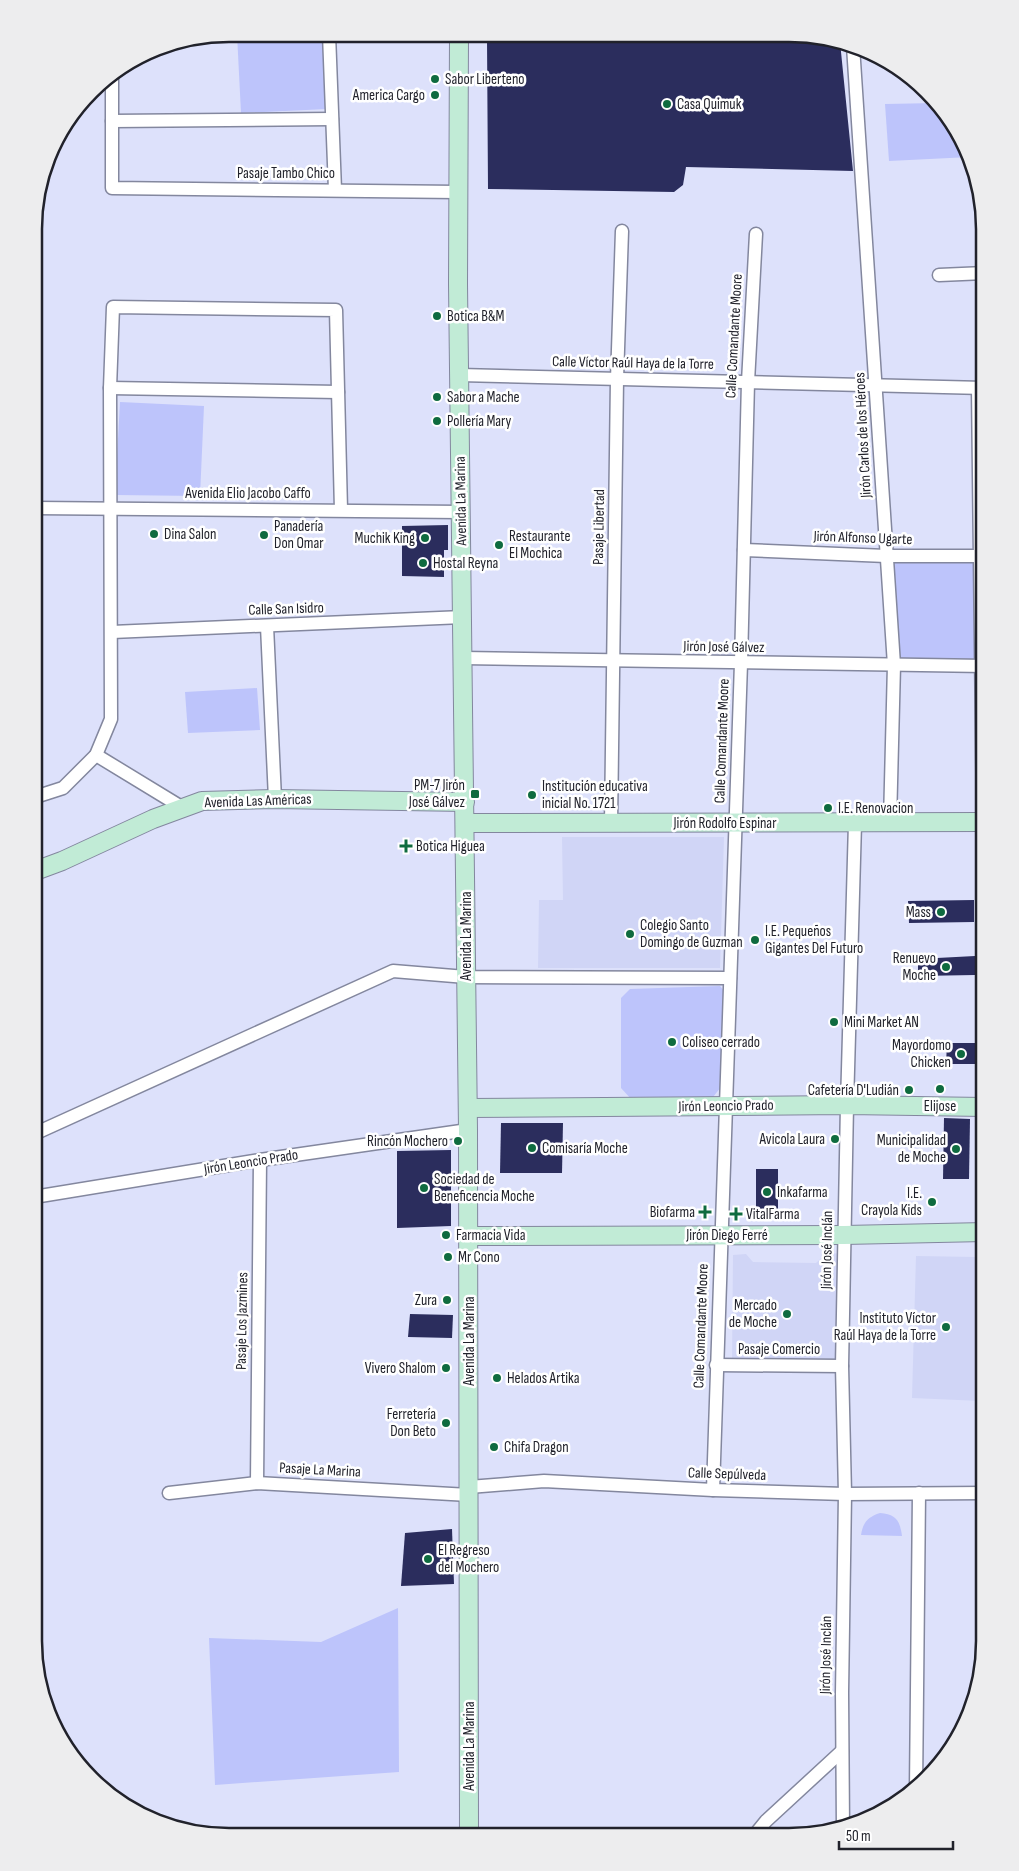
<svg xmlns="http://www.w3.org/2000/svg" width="1019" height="1871" viewBox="0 0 1019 1871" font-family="'Sofia Sans Condensed',sans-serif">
	<rect width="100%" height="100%" fill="#dde1fb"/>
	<g fill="#d0d5f6">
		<polygon points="562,837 724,837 720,968 538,968 539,900 563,900"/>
		<polygon points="842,1253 841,1365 732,1364 733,1255 746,1254 753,1262 816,1263 826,1254"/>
		<polygon points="916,1256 976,1257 981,1401 912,1398"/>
	</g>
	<g fill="#bdc4fb">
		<polygon points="237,34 324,34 327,109 241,113"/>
		<polygon points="937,103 952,120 970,157 889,161 885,104"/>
		<polygon points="120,402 204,406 200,496 115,495"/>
		<polygon points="890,559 977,560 978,662 896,661"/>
		<polygon points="257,688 260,730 188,733 185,692"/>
		<polygon points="720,986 725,992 721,1087 713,1097 632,1100 621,1088 621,998 630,989"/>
		<path d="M880,1513C896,1514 900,1521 902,1536L861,1535C863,1522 868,1517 880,1513Z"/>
		<polygon points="398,1608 399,1772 215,1785 209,1638 321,1642"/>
	</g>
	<g fill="#2b2d5d">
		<polygon points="753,37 828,37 840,42 853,171 686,167 683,185 674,192 488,189 487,39"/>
		<polygon points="448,525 448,550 444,550 444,577 402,576 402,526"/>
		<polygon points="974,900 974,922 909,923 908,901"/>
		<polygon points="975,956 975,975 918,976 918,959"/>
		<polygon points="947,1043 976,1043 976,1064 946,1064"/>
		<polygon points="944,1118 970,1119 969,1179 943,1179"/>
		<polygon points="501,1123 563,1123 562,1173 500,1173"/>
		<polygon points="451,1150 451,1226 397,1228 397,1151"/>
		<rect x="756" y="1169" width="22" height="46"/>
		<polygon points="410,1314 453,1315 452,1338 408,1337"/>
		<polygon points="452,1529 454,1584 401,1586 405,1533"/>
	</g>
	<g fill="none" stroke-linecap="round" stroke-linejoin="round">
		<defs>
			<g id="street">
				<polyline points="329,34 335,190"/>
				<polyline points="853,46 894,665 890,822"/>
				<polyline points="112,75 112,188 458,192"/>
				<polyline points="112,121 332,119"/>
				<polyline points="939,275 985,273"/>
				<polyline points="460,375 984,388"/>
				<polyline points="110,388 338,392"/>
				<polyline points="978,388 985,987"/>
				<polyline points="35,508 461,512"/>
				<polyline points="744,550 886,556 980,556"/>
				<polyline points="267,626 275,799"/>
				<polyline points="112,632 463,617"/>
				<polyline points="463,658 985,666"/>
				<polyline points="96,755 183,808"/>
				<polyline points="35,797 63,788 96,755 111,719 110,388 113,307 336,310 341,510"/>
				<polyline points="611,823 617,379 622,231"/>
				<polyline points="34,1134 393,971 466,977 730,978"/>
				<polyline points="34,1197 260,1160 468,1130"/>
				<polyline points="716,1365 842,1366"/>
				<polyline points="257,1483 260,1160"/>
				<polyline points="469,1487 544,1481 713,1490 845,1494 985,1493"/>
				<polyline points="713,1490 741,663 748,382 756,234"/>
				<polyline points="169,1493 257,1483 469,1495"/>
				<polyline points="916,1790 919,1493"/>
				<polyline points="843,1828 842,1693 845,1494 842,1366 847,1105 855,823"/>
				<polyline points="753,1837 766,1821 842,1751"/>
			</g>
			<g id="secondary">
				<polyline points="459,35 458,284 468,1130 469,1836"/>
				<polyline points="465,823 985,822"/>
				<polyline points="35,871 62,861 153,819 202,801 275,799 465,802"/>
				<polyline points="468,1108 847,1105 985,1107"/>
				<polyline points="468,1236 844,1235 985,1232"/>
			</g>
		</defs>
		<use href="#street" stroke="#83879e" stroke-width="15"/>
		<use href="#secondary" stroke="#83879e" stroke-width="20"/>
		<use href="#street" stroke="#fff" stroke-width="12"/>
		<use href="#secondary" stroke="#c1ebd6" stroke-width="18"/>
	</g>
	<g fill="#0f6b3f" stroke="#fff" stroke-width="2">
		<circle cx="435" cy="79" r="5"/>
		<circle cx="435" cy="95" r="5"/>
		<circle cx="667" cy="104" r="5"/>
		<circle cx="437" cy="316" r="5"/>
		<circle cx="437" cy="397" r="5"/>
		<circle cx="437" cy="421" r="5"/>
		<circle cx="154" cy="534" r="5"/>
		<circle cx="264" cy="535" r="5"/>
		<circle cx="425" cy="538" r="5"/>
		<circle cx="499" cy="545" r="5"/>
		<circle cx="423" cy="563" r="5"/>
		<rect x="470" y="789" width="10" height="10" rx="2.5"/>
		<circle cx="532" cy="795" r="5"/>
		<circle cx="828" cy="808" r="5"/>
		<path d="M403.5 838.5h5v5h5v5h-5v5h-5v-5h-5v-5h5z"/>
		<circle cx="941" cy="912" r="5"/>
		<circle cx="630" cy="934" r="5"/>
		<circle cx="755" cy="940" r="5"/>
		<circle cx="946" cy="967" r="5"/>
		<circle cx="834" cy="1022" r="5"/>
		<circle cx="672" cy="1042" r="5"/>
		<circle cx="961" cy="1054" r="5"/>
		<circle cx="940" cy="1089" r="5"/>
		<circle cx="909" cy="1090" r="5"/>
		<circle cx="835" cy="1139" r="5"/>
		<circle cx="458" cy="1141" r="5"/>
		<circle cx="532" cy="1148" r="5"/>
		<circle cx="956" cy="1149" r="5"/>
		<circle cx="424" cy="1188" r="5"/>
		<circle cx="767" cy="1192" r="5"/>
		<circle cx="932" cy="1202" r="5"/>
		<path d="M702.5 1204.5h5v5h5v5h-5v5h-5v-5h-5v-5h5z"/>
		<path d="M733.5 1206.5h5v5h5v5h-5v5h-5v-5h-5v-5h5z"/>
		<circle cx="446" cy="1235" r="5"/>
		<circle cx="448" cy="1257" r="5"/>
		<circle cx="447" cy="1300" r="5"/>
		<circle cx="787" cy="1314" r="5"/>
		<circle cx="946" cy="1327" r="5"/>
		<circle cx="446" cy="1368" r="5"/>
		<circle cx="497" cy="1378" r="5"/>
		<circle cx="446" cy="1423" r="5"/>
		<circle cx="494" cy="1447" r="5"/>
		<circle cx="428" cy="1559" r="5"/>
	</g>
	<g text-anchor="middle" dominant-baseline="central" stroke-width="5" stroke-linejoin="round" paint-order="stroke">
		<g font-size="15" fill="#21222b" stroke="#fff" text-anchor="start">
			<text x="445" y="79">Sabor Liberteno</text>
			<text x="425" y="95" text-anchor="end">America Cargo</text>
			<text x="677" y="104">Casa Quimuk</text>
			<text x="447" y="316">Botica B&amp;M</text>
			<text x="447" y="397">Sabor a Mache</text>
			<text x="447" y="421">Pollería Mary</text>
			<text x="274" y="526">Panadería<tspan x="274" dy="17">Don Omar</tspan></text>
			<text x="164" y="534">Dina Salon</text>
			<text x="509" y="536">Restaurante<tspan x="509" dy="17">El Mochica</tspan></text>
			<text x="415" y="538" text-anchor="end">Muchik King</text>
			<text x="433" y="563">Hostal Reyna</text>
			<text x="465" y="785" text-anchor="end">PM-7 Jirón<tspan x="465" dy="17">José Gálvez</tspan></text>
			<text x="542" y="786">Institución educativa<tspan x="542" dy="17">inicial No. 1721</tspan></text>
			<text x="838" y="808">I.E. Renovacion</text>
			<text x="416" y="846">Botica Higuea</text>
			<text x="931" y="912" text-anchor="end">Mass</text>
			<text x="640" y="925">Colegio Santo<tspan x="640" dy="17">Domingo de Guzman</tspan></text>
			<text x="765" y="931">I.E. Pequeños<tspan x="765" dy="17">Gigantes Del Futuro</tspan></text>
			<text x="936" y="958" text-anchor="end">Renuevo<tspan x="936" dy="17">Moche</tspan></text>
			<text x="844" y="1022">Mini Market AN</text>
			<text x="682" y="1042">Coliseo cerrado</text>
			<text x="951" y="1045" text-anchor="end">Mayordomo<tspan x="951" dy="17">Chicken</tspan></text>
			<text x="899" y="1090" text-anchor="end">Cafetería D'Ludián</text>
			<text x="940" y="1106" text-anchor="middle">Elijose</text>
			<text x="825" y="1139" text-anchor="end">Avicola Laura</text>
			<text x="946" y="1140" text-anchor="end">Municipalidad<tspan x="946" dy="17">de Moche</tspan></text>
			<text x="448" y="1141" text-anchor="end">Rincón Mochero</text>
			<text x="542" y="1148">Comisaría Moche</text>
			<text x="434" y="1179">Sociedad de<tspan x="434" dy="17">Beneficencia Moche</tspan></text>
			<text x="777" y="1192">Inkafarma</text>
			<text x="922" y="1193" text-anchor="end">I.E.<tspan x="922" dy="17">Crayola Kids</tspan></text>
			<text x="695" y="1212" text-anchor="end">Biofarma</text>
			<text x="746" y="1214">VitalFarma</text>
			<text x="456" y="1235">Farmacia Vida</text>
			<text x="458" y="1257">Mr Cono</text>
			<text x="437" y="1300" text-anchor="end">Zura</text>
			<text x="777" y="1305" text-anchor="end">Mercado<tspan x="777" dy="17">de Moche</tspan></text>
			<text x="936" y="1318" text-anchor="end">Instituto Víctor<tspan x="936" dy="17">Raúl Haya de la Torre</tspan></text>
			<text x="436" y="1368" text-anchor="end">Vivero Shalom</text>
			<text x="507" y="1378">Helados Artika</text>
			<text x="436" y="1414" text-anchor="end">Ferretería<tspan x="436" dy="17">Don Beto</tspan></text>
			<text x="504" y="1447">Chifa Dragon</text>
			<text x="438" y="1550">El Regreso<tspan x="438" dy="17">del Mochero</tspan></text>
		</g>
		<g font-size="15" fill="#21222b" stroke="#fff">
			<text x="286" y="173">Pasaje Tambo Chico</text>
			<text transform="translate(734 336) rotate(-87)">Calle Comandante Moore</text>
			<text transform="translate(633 363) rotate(1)">Calle Víctor Raúl Haya de la Torre</text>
			<text transform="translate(863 435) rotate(-93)">Jirón Carlos de los Héroes</text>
			<text x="248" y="493">Avenida Elio Jacobo Caffo</text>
			<text transform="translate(461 501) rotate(-91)">Avenida La Marina</text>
			<text transform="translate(599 527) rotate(-89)">Pasaje Libertad</text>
			<text transform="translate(863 538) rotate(2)">Jirón Alfonso Ugarte</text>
			<text transform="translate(286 609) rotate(-2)">Calle San Isidro</text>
			<text transform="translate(724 647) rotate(1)">Jirón José Gálvez</text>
			<text transform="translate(722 741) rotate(-88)">Calle Comandante Moore</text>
			<text transform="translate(258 801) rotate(-2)">Avenida Las Américas</text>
			<text x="725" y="823">Jirón Rodolfo Espinar</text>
			<text transform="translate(466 936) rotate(-90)">Avenida La Marina</text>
			<text transform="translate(726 1106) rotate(-1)">Jirón Leoncio Prado</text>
			<text transform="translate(251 1162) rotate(-9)">Jirón Leoncio Prado</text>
			<text x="727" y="1235">Jirón Diego Ferré</text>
			<text transform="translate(827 1250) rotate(-89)">Jirón José Inclán</text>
			<text transform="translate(242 1321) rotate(-89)">Pasaje Los Jazmines</text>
			<text transform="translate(701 1326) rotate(-88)">Calle Comandante Moore</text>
			<text transform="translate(469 1341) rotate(-90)">Avenida La Marina</text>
			<text x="779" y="1349">Pasaje Comercio</text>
			<text transform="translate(320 1470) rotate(3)">Pasaje La Marina</text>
			<text transform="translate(727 1474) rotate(2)">Calle Sepúlveda</text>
			<text transform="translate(826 1655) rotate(-89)">Jirón José Inclán</text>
			<text transform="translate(469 1746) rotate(-90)">Avenida La Marina</text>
		</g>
	</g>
	<path d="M0 0H1019V1871H0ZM229 42H789A187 187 0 0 1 976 229V1641A187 187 0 0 1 789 1828H229A187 187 0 0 1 42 1641V229A187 187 0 0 1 229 42Z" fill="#ededee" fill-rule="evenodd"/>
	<path fill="none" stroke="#21222b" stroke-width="2.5" d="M229 42H789A187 187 0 0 1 976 229V1641A187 187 0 0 1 789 1828H229A187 187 0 0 1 42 1641V229A187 187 0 0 1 229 42Z"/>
	<path d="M839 1841v8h114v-8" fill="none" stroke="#21222b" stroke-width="2.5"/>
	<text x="846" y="1841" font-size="15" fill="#21222b" stroke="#ffffff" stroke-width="4" paint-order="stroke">50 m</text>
</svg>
